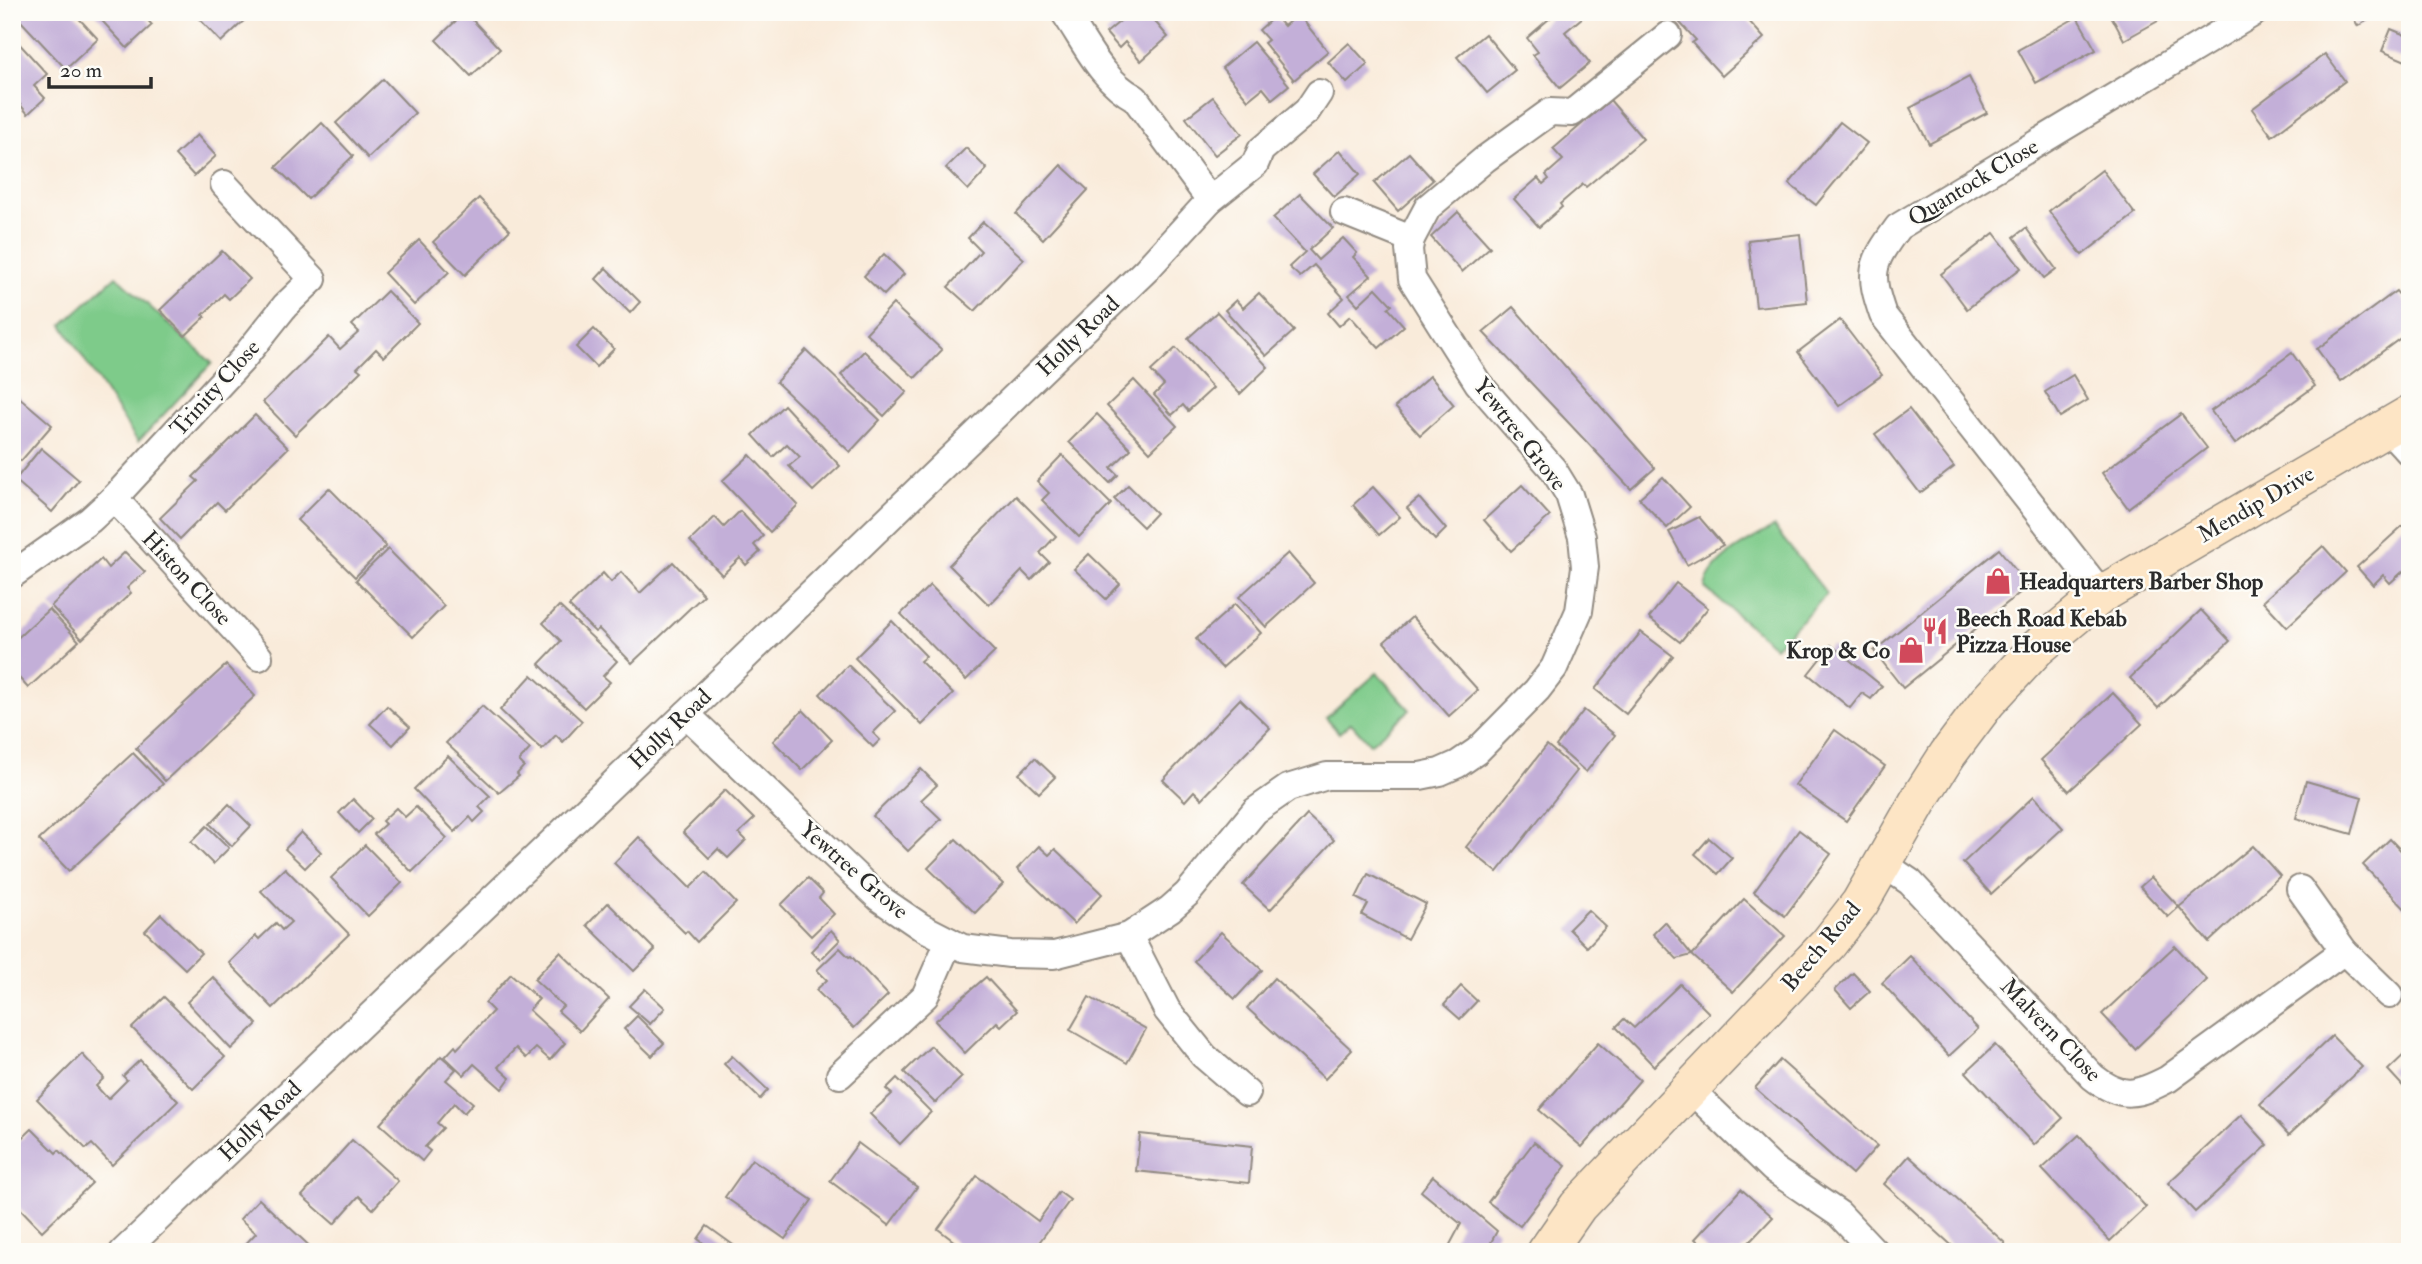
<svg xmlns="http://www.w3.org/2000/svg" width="2422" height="1264" viewBox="0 0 2422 1264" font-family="'IM FELL Double Pica',serif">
	<rect width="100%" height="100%" fill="#fdfcf7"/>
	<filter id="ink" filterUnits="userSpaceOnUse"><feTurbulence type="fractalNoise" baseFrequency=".0143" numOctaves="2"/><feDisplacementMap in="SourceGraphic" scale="14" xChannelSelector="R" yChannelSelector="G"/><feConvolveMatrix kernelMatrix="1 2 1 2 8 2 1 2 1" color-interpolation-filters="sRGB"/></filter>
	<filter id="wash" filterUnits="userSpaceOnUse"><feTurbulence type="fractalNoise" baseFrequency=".00686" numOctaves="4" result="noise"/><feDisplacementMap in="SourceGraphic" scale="28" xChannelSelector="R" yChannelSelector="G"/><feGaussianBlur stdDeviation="1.57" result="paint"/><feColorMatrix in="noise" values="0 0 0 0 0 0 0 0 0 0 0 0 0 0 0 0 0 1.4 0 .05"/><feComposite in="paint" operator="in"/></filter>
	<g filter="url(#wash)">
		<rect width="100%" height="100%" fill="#f9ebda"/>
		<g fill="#7ecb8a" stroke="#547b5a" stroke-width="2">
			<polygon points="116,276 212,363 138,442 62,325"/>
			<path d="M1774,527L1827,594L1775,647L1705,588C1709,559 1751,540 1774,527Z"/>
			<polygon points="1377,673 1410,710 1370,744 1351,723 1339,733 1326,718"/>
		</g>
		<g id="blocks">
			<g fill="#c3afd8">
				<polygon points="24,12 73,12 98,39 66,69 18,18"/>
				<polygon points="94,12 141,12 152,25 127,48"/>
				<polygon points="193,12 242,12 247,18 221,42"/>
				<polygon points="465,12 500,49 471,76 436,40"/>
				<polygon points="1131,12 1147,12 1168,37 1141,61 1125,42 1119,48 1106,33"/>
				<polygon points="1557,12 1589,12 1565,32 1590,63 1560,88 1533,55 1538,52 1527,38"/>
				<polygon points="1670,12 1741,12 1764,38 1722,76 1692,43 1696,40"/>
				<polygon points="2109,12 2174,12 2124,40"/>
				<polygon points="2350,12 2381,12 2358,26"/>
				<polygon points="1298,14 1328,51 1294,80 1264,43 1268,40 1259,30 1275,16 1284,26"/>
				<polygon points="2077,17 2096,50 2036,83 2018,50"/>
				<polygon points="2391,29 2410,37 2408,62 2382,51"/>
				<polygon points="1485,34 1515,70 1487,93 1457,57"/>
				<polygon points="15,39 47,74 34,86 45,98 28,114 17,101 12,105 12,41"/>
				<polygon points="1253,42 1289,85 1272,99 1263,88 1248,100 1222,68"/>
				<polygon points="1349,43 1368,64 1347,83 1328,62"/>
				<polygon points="2325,54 2345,81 2272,136 2252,109"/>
				<polygon points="1969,77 1987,113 1929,144 1910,108"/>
				<polygon points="383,79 415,113 368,158 336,123"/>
				<polygon points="1213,97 1242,134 1215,155 1186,118"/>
				<polygon points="1610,100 1643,139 1586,187 1583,184 1560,204 1562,207 1539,227 1514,199 1538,178 1543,184 1549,179 1546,175 1563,160 1553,149"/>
				<polygon points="1840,122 1867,143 1816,205 1789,184"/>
				<polygon points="322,123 353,156 308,199 276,167"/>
				<polygon points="197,135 216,156 194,176 175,155"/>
				<polygon points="966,148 987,169 968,190 946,168"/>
				<polygon points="1340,150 1360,174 1334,197 1313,174"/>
				<polygon points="1409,153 1433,180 1398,211 1374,183"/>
				<polygon points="1061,165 1088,190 1043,239 1016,214"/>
				<polygon points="2102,170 2135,214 2082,255 2049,211"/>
				<polygon points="1300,194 1333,228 1309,250 1318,260 1343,238 1357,253 1353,257 1371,276 1349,295 1358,305 1376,288 1392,305 1388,308 1404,326 1379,348 1350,316 1339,326 1328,313 1344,298 1314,265 1300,277 1289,267 1305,252 1273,218"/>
				<polygon points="479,198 510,230 465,275 433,242"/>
				<polygon points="1458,212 1490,247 1462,272 1431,237"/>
				<polygon points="983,222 1024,259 975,311 948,287 981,251 968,238"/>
				<polygon points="2026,228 2056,269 2044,278 2014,237"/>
				<polygon points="1994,233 2021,268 1967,309 1941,274"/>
				<polygon points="1800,234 1807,302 1756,307 1748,240"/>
				<polygon points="419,240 449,272 414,305 384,273"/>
				<polygon points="222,251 250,279 229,299 224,294 203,315 205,317 185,336 160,310"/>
				<polygon points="884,254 904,274 884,295 864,276"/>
				<polygon points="606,268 640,302 630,313 596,279"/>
				<polygon points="387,291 418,323 384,357 376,349 357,368 361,371 295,435 263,402 329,337 340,349 359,332 352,325"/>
				<polygon points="2396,291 2410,309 2410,331 2341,382 2317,349"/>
				<polygon points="1259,293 1294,331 1266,356 1225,310 1236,300 1243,308"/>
				<polygon points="893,304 942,350 915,378 866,333"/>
				<polygon points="1513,307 1655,468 1631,489 1483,332"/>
				<polygon points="1217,312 1268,367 1240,394 1188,338"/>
				<polygon points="1840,320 1882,375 1839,406 1798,352"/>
				<polygon points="594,329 614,349 596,367 576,347"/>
				<polygon points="1176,348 1213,388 1188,411 1183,405 1172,415 1154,395 1164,385 1151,371"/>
				<polygon points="806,350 880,420 850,452 776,382"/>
				<polygon points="864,351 907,392 884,416 841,375"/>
				<polygon points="2292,353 2315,386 2235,444 2211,411"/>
				<polygon points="2073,375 2088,400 2060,417 2045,392"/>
				<polygon points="1430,376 1454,405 1420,435 1395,407"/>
				<polygon points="1134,380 1177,426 1150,452 1107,406"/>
				<polygon points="12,391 52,425 21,461 12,453"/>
				<polygon points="784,405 840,466 813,491 789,466 800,457 787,444 773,457 753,435"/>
				<polygon points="1909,409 1954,467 1920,493 1875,434"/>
				<polygon points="1097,414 1131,449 1111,468 1118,475 1110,483 1069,442"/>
				<polygon points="2181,414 2207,448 2128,508 2102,473"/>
				<polygon points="255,415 288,448 225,510 217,502 180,539 160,518 198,481 193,477"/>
				<polygon points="41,448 79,480 52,512 15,480"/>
				<polygon points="750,455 798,505 770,532 722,481"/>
				<polygon points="1062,455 1111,504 1079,537 1042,500 1049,493 1037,481"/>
				<polygon points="1663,477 1690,507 1667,528 1639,498"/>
				<polygon points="1128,485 1156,513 1143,527 1114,499"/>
				<polygon points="1522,485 1550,516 1511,551 1484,520"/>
				<polygon points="1373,487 1400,517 1379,535 1353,505"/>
				<polygon points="329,488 386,546 355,577 297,520"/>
				<polygon points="1016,496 1056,536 1040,553 1049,562 1031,580 1022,571 989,605 949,565"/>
				<polygon points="1419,498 1446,529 1435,540 1407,508"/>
				<polygon points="740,511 763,536 754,545 760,552 746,565 740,558 722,575 690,541 715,517 724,527"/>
				<polygon points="1699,517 1723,545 1687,565 1669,532"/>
				<polygon points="2410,519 2410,565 2390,583 2383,575 2373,585 2357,567"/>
				<polygon points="2323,546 2346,572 2287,627 2263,601"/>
				<polygon points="388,549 444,606 413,637 356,580"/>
				<polygon points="1999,549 2028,586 1903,688 1874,651"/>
				<polygon points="125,552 145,572 127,588 131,593 82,639 51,606 101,559 108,568"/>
				<polygon points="1288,553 1314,583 1266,627 1239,597"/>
				<polygon points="1089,554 1120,584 1106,599 1074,569"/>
				<polygon points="673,562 704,595 632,663 599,629 595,632 569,606 603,573 611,582 621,572 640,593"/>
				<polygon points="1676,583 1708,608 1680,642 1649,618"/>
				<polygon points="930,585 995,652 966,680 901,614"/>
				<polygon points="1235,604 1261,633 1222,668 1196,639"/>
				<polygon points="559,606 617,661 603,676 610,682 584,708 539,664 561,641 543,623"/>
				<polygon points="49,609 79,641 28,688 12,670 12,643"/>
				<polygon points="2201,610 2230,641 2158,708 2130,678"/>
				<polygon points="1412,617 1478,690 1449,716 1384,642"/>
				<polygon points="892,621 926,656 920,661 953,694 922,725 855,658"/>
				<polygon points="1641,632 1673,656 1626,714 1595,689"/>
				<polygon points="1831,645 1882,686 1871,699 1862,693 1850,708 1808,674"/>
				<polygon points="226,665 255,696 165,781 136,748"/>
				<polygon points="848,665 895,711 873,733 880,740 873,747 820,694"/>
				<polygon points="532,675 582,721 563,742 556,735 542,750 500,710"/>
				<polygon points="2113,693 2142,724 2069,791 2041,760"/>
				<polygon points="1240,699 1270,728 1202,799 1194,791 1185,801 1163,780"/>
				<polygon points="387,706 410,727 393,745 370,724"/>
				<polygon points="482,706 530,749 519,761 524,766 517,774 519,776 499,793 446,743"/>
				<polygon points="803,710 832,740 802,770 773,741"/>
				<polygon points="1584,710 1615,735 1586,772 1556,746"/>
				<polygon points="1835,730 1885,766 1846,821 1795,785"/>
				<polygon points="1547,745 1577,771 1497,872 1466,847"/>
				<polygon points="133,753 163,784 69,871 39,840"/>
				<polygon points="448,756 490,796 479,807 484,812 474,822 470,817 455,832 414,789"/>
				<polygon points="1035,758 1055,777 1039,793 1019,774"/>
				<polygon points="921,769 937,785 921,800 941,819 908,851 873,816"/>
				<polygon points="2306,781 2362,797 2352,834 2296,818"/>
				<polygon points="725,790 754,819 739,833 746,840 728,858 718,849 709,858 683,832"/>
				<polygon points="2034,796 2063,828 1991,894 1963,863"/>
				<polygon points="353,799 372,819 358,833 339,813"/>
				<polygon points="229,804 251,826 232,846 210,824"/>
				<polygon points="416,807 447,838 412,872 374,834 385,824 382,821 396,808 405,817"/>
				<polygon points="1307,815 1334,840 1270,910 1243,885"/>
				<polygon points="207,826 229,848 213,864 191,842"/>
				<polygon points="1799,830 1831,854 1785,916 1754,892"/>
				<polygon points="301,832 321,852 305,868 285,849"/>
				<polygon points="639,837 690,888 706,872 736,903 697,942 687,931 685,933 614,863"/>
				<polygon points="1709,838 1732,858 1718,874 1695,854"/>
				<polygon points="956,839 1003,884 975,913 928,868"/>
				<polygon points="2390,839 2410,860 2410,914 2363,865"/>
				<polygon points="365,845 402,883 368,916 331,878"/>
				<polygon points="1039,846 1049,855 1055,849 1102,894 1074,924 1017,869"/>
				<polygon points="2253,846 2280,876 2209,942 2179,907"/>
				<polygon points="285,868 349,934 273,1008 229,963 256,936 259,939 276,923 282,930 291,922 261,891"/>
				<polygon points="1368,874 1426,904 1407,939 1362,915 1368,904 1356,898"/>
				<polygon points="2151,877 2179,907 2168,917 2140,887"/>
				<polygon points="808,878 823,893 819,898 834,914 811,936 781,905"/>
				<polygon points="1744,899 1785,936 1733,992 1692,955"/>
				<polygon points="608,903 655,950 634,971 587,925"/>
				<polygon points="1588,910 1606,927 1587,947 1569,929"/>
				<polygon points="161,914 201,953 185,969 145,931"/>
				<polygon points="1665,922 1692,955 1677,959 1653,934"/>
				<polygon points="831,930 840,940 820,960 811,951"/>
				<polygon points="1221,932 1262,970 1235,999 1194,961"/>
				<polygon points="2175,946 2207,980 2135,1049 2102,1014"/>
				<polygon points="840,948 849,957 851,956 888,995 854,1028 816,990 827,980 817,970"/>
				<polygon points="560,952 609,999 580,1031 558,1011 563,1006 534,979"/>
				<polygon points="1910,956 1978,1029 1949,1056 1882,983"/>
				<polygon points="1853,973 1870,991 1851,1008 1835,990"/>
				<polygon points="511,974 539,999 529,1010 565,1043 550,1060 536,1048 526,1058 516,1048 498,1067 510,1078 502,1089 474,1064 464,1075 445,1057 455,1046 457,1049 493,1011 485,1003"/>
				<polygon points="213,977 257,1024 231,1049 187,1002"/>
				<polygon points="986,977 1017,1011 1001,1026 997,1022 965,1053 935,1021"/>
				<polygon points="1274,978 1352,1050 1325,1079 1247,1008"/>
				<polygon points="1680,984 1709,1013 1654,1066 1616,1027 1624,1019 1634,1028"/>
				<polygon points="1461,986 1477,1001 1460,1019 1444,1005"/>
				<polygon points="645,989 665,1008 650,1024 629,1006"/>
				<polygon points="164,997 225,1057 193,1089 132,1028"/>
				<polygon points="1089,997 1146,1029 1127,1063 1070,1030"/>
				<polygon points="637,1016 664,1043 652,1056 624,1029"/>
				<polygon points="2332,1036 2362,1067 2289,1135 2260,1104"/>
				<polygon points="1598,1043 1640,1080 1582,1147 1539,1110"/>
				<polygon points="1995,1045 2063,1118 2034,1145 1966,1072"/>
				<polygon points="931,1046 962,1077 935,1103 904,1072"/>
				<polygon points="2410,1049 2410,1094 2388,1070"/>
				<polygon points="82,1054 104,1078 96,1086 108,1099 127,1080 123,1076 140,1060 178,1101 112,1165 92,1144 86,1149 37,1099"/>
				<polygon points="441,1056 456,1069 446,1080 473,1103 464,1113 454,1103 437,1123 443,1128 425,1147 430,1151 422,1161 380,1124"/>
				<polygon points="732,1056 768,1090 760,1099 724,1064"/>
				<polygon points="1780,1060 1877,1146 1852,1174 1755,1088"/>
				<polygon points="897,1078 931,1112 900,1144 870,1114 892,1094 886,1089"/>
				<polygon points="2241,1115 2268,1145 2195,1212 2168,1183"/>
				<polygon points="32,1129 56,1153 59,1150 92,1183 42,1231 12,1200 12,1148"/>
				<polygon points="1140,1134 1252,1146 1249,1183 1136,1171"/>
				<polygon points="2079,1135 2146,1207 2110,1241 2042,1169"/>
				<polygon points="352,1140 398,1181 373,1209 359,1196 334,1224 302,1196"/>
				<polygon points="1534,1142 1566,1166 1520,1226 1488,1202"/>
				<polygon points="858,1143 917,1187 889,1225 830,1181"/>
				<polygon points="1909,1156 2005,1243 1997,1252 1959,1252 1884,1184"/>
				<polygon points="752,1159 812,1200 785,1239 725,1197"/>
				<polygon points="977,1176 1038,1221 1059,1192 1070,1200 1032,1252 968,1252 938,1229"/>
				<polygon points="1433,1176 1497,1231 1486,1252 1446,1252 1461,1224 1421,1191"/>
				<polygon points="1741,1189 1773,1217 1740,1252 1709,1252 1695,1239"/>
				<polygon points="259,1199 316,1252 238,1252 256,1233 240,1219"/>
				<polygon points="707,1226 743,1252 708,1252 710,1248 698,1239"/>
			</g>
		</g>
	</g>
	<g filter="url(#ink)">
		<use href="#blocks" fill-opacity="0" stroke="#928b82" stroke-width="2"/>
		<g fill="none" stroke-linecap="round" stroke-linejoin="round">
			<defs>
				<g id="street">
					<path d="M1064,12C1085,42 1101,80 1135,98L1210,200"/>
					<polyline points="1344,212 1411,239"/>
					<polyline points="2386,427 2410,453"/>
					<polyline points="114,498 259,657"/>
					<polyline points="12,575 90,520 114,498 242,360 285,306 313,279 224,184"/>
					<path d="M2102,594L1883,315C1868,272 1871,264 1898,227L2255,12"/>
					<polyline points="686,714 879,898 920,926 963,948 1010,954 1054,955 1129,936 1170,909 1187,894 1255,811 1288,788 1327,776 1420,776 1440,772 1458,764 1477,751 1537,690 1554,668 1579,611 1585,567 1582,537 1569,495 1553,469 1478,383 1412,279 1409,249 1411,239 1428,207 1485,159 1550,112 1572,113 1668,35"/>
					<path d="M1882,863L1910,882L2093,1077C2122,1100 2137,1095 2168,1079L2344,951L2389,995"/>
					<polyline points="2300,889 2344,951"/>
					<polyline points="1129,936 1167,1010 1204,1056 1247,1093"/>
					<polyline points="840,1075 925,996 949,941"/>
					<polyline points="1690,1089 1773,1169 1839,1214 1875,1252"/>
					<polyline points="123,1252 686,714 1146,270 1210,200 1255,164 1261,150 1307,111 1319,93"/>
				</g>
				<polyline id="secondary" points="1546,1252 1578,1206 1828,944 1860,903 1923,793 1948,754 1987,702 2036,649 2102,594 2410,414"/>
			</defs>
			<use href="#street" stroke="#928b82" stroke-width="30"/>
			<use href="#secondary" stroke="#928b82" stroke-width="40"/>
			<use href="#street" stroke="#fff" stroke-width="26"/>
			<use href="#secondary" stroke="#fde5c5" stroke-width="37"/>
		</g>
	</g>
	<defs>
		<symbol id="shop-bare" viewBox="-9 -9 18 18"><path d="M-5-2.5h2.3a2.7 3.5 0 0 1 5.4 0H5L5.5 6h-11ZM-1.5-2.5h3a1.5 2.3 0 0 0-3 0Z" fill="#d1495b" stroke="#fdfcf7" stroke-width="2.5" paint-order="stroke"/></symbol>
		<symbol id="restaurant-bare" viewBox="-9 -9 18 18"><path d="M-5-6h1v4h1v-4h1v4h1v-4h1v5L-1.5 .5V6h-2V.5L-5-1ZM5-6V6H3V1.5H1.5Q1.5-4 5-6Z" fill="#d1495b" stroke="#fdfcf7" stroke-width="2.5" paint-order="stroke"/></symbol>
	</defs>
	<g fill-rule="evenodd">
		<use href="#shop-bare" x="1979" y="562" width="38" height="38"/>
		<use href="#restaurant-bare" x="1916" y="612" width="38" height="38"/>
		<use href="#shop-bare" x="1892" y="631" width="38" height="38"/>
	</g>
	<g text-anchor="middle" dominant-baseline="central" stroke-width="5" stroke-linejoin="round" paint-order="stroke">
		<g font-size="23" fill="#2b2b2b" stroke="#fdfcf7">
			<text transform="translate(1973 182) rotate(-31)">Quantock Close</text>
			<text transform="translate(1078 336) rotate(-44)">Holly Road</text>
			<text transform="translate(215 388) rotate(-48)">Trinity Close</text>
			<text transform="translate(1520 434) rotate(52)">Yewtree Grove</text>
			<text transform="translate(2256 504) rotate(-30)">Mendip Drive</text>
			<text transform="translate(187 578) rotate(47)">Histon Close</text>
			<text transform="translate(670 729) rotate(-44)">Holly Road</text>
			<text transform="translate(854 870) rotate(41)">Yewtree Grove</text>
			<text transform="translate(1821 946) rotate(-50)">Beech Road</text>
			<text transform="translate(2051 1030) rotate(46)">Malvern Close</text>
			<text transform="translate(260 1121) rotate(-44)">Holly Road</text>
		</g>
		<g font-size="23" font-weight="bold" fill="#2b2b2b" stroke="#fdfcf7" text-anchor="start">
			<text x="2019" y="581">Headquarters Barber Shop</text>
			<text x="1956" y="618">Beech Road Kebab<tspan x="1956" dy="26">Pizza House</tspan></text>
			<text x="1890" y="650" text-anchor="end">Krop &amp; Co</text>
		</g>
	</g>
	<rect width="2422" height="1264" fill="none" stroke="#fdfcf7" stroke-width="42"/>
	<path d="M49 77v10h102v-10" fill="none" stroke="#2b2b2b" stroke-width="3.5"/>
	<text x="60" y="77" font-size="21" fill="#2b2b2b" stroke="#fdfcf7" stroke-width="5" paint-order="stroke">20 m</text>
</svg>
